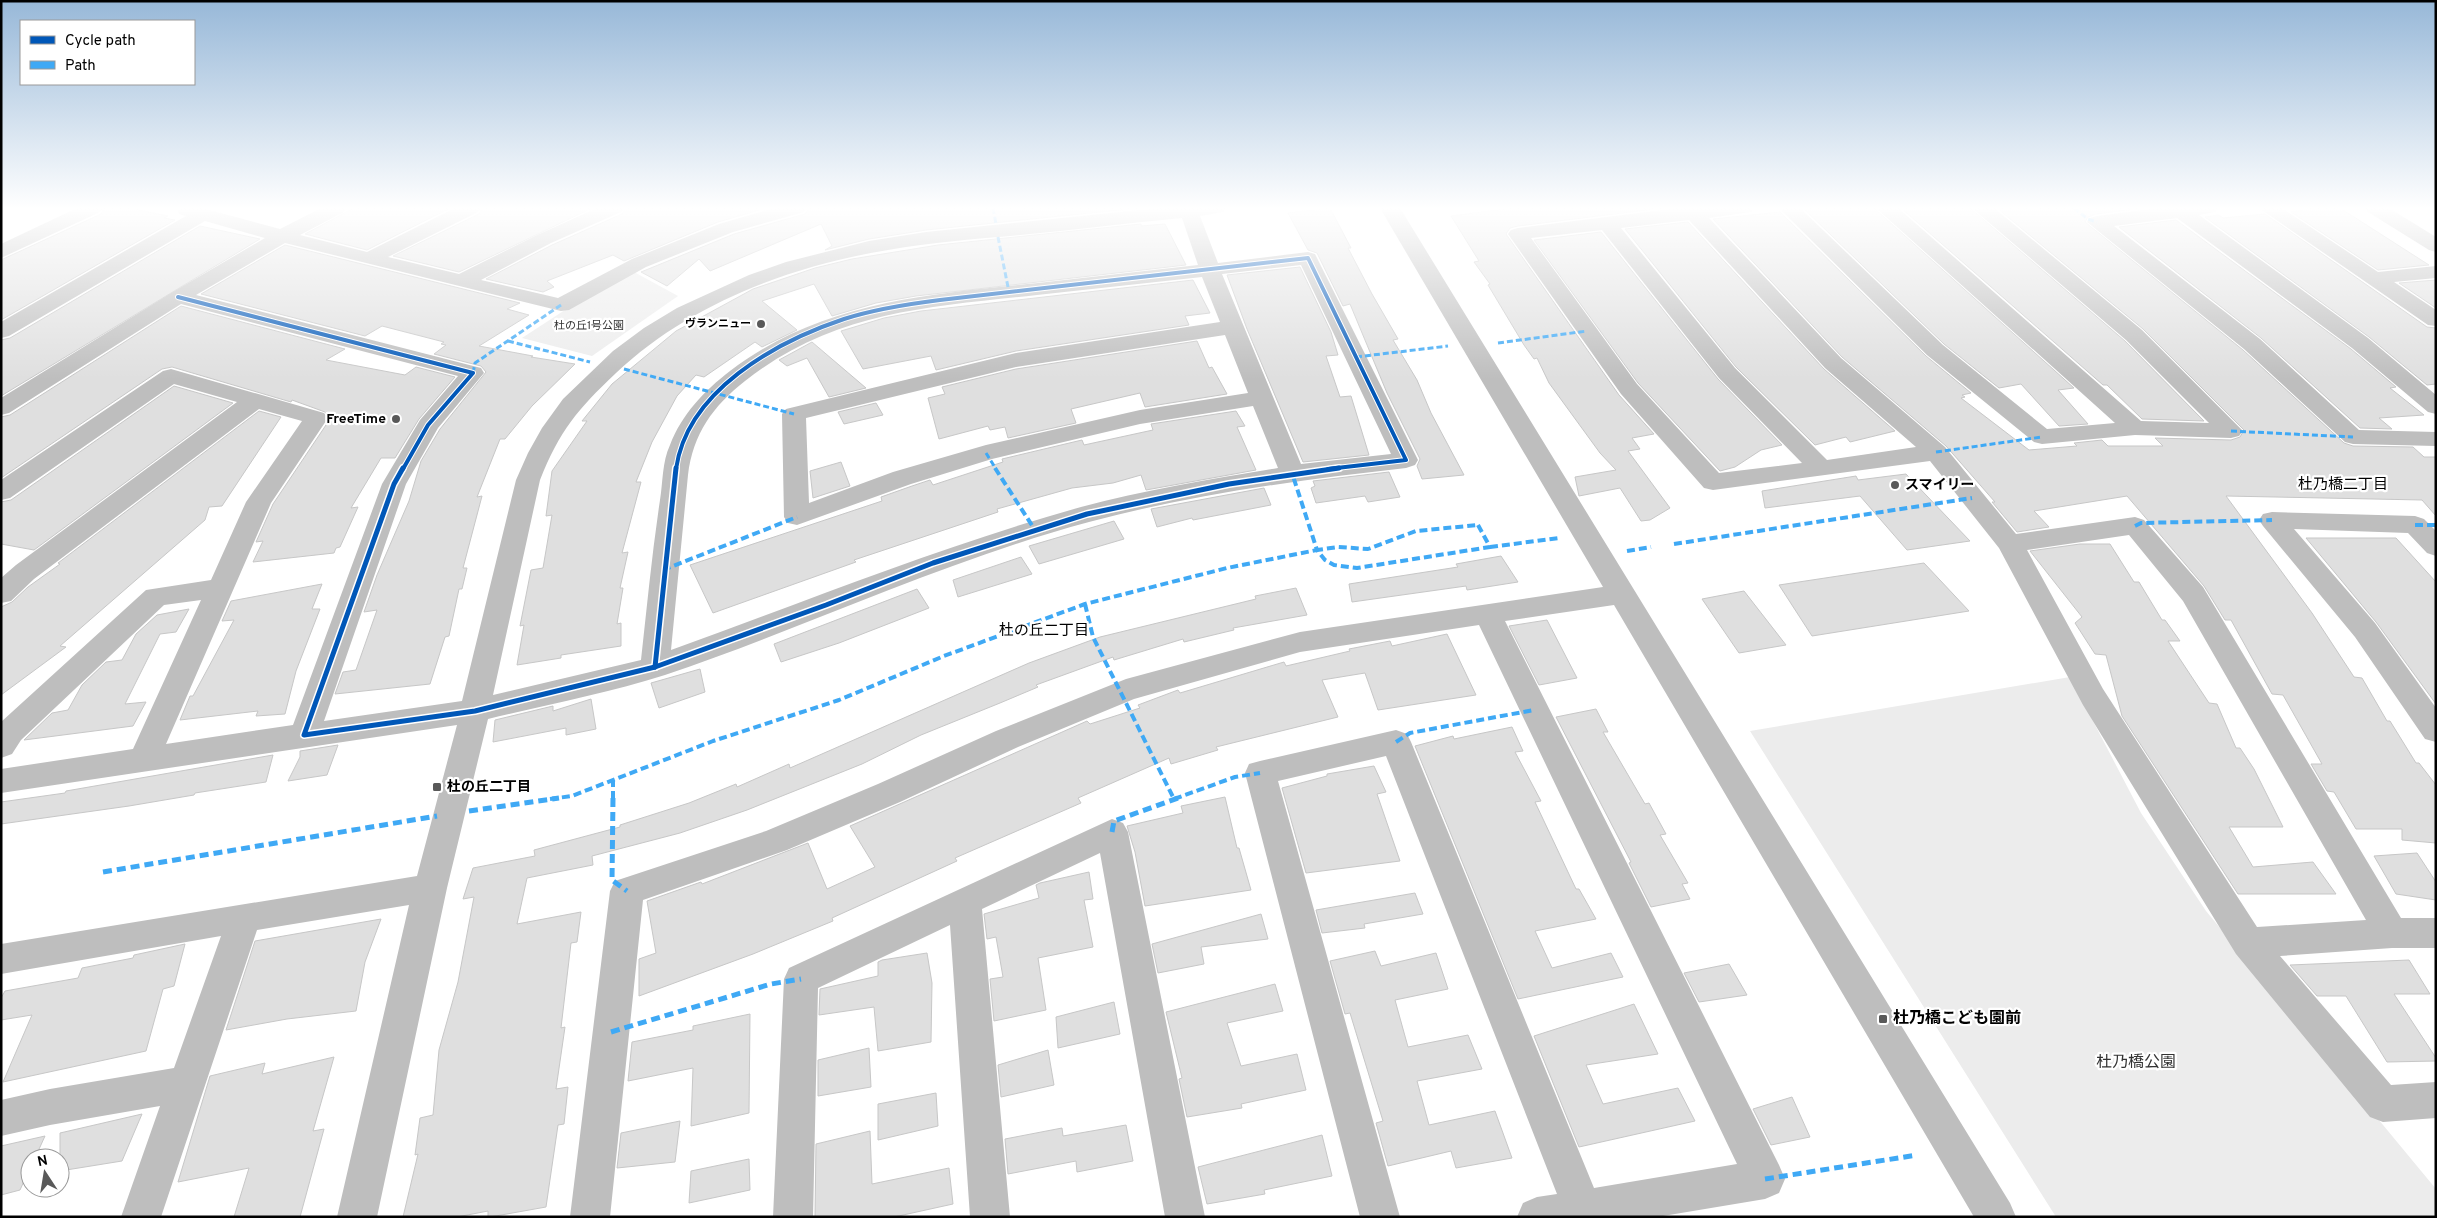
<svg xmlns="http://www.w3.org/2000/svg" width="2437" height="1218" viewBox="0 0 2437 1218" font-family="Overpass,'Noto Sans JP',sans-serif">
	<rect width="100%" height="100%" fill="#fff"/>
	<g fill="#ececec">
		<polygon points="634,272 678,296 592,356 522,338 591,293"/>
		<polygon points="2070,677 2141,813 2206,911 2436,1189 2436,1215 2056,1217 1750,731"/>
	</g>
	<g fill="#dfdfdf" stroke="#c7c7c7">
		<polygon points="105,208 129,208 168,216 164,218 175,220 1,320 1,260 101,214"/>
		<polygon points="354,208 450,208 367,250 305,234"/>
		<polygon points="483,208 592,208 459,272 393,256 479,214"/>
		<polygon points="626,208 766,208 718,222 624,261 613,255 547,281 554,287 543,292 486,279 552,245 622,214"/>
		<polygon points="809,208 1138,208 926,230 869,239 825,250 832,246 821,224 710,271 699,259 667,286 641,272 734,234 805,214"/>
		<polygon points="1330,208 1351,248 1348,248 1372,294 1398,339 1393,340 1417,380 1431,413 1464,475 1422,479 1417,466 1420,459 1387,393 1350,304 1343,306 1317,253 1308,250 1288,213"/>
		<polygon points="1512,208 1662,208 1518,226 1510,228 1506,234 1619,395 1654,434 1632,438 1640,449 1628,451 1670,508 1650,520 1641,521 1620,488 1579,496 1575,477 1616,470 1600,453 1549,383 1537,358 1534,359 1524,345 1488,285 1490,284 1474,262 1479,261 1451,216"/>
		<polygon points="1803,208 1874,208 2074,388 2058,390 2088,424 2059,426 2021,384 1999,388 1944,344"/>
		<polygon points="1901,208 1970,208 2125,341 2204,421 2142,419 2107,385 2103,385"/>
		<polygon points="1997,208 2142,208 2096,214 2088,217 2085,222 2243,350 2344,443 2353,446 2413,447 2424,457 2436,457 2436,516 2422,500 2226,496 2312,613 2354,677 2362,678 2387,721 2390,721 2416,763 2419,763 2436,785 2436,843 2402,840 2402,829 2356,829 2334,792 2327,791 2311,764 2322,764 2283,695 2272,694 2231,620 2225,620 2204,586 2127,496 2034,511 2049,527 2017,532 1992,502 1995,502 1946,446 1842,357 1713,219 1780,212 1926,356 1971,393 1962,395 1965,397 1961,398 2029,450 2077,446 2074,443 2102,440 2108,446 2163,446 2155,438 2231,440 2240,437 2244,430 2143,329"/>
		<polygon points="2314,208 2340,208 2429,265 2378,270 2291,212"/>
		<polygon points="2265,214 2427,327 2436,328 2436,384 2427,385 2369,337 2205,217 2219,215 2223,218"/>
		<polygon points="2176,220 2351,349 2396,387 2390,388 2424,415 2379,418 2392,429 2360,428 2261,338 2119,227"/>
		<polygon points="1688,222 1824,369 1895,431 1850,442 1846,437 1815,445 1736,367 1625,229"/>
		<polygon points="1141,224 1141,226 1165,224 1186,265 916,296 876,303 832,316 814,284 762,301 797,330 762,347 755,342 704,377 696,375 677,396 652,442 636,482 641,482 622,553 628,552 620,588 623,588 617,624 621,623 621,646 561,655 561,658 517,665 524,625 520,626 531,570 543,568 552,515 546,516 552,471 587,421 582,421 612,384 676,331 753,289 815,268 852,259 938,245"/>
		<polygon points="200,226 260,239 1,396 1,340 10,338"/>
		<polygon points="1601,232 1718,379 1782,445 1761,450 1735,467 1720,471 1638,383 1534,240"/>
		<polygon points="285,245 520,303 507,309 529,315 479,346 533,356 531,357 575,364 532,406 505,439 500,439 477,497 482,496 463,568 467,568 462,589 459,589 449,636 445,637 430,684 335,694 343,672 356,670 377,610 364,612 377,575 409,501 421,461 440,429 486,372 481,366 434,354 446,345 441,344 444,342 382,326 365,336 201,294"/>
		<polygon points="1300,267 1331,332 1338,355 1326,356 1340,397 1351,396 1369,455 1303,462 1247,329 1227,275"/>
		<polygon points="1193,280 1210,313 1185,316 1189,325 1016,351 936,370 931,356 863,369 841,331 884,318 921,311"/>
		<polygon points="2436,280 2436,308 2399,283"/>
		<polygon points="181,306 345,349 326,360 405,375 416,367 455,377 419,419 395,458 381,458 351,508 358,507 340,547 336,548 334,553 253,562 263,541 256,542 273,504 330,419 325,412 292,400 291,402 172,367 162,369 1,478 1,417 10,415"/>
		<polygon points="1197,341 1209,368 1212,367 1227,394 1145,407 1140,393 1071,409 1076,423 1008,438 1005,427 990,430 988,426 939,439 928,398 945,394 942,387 1016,369"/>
		<polygon points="812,342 866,388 829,397 807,358 787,366 779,360"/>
		<polygon points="174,386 233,403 34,550 1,544 1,502 11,500"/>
		<polygon points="876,403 883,415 844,424 838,412"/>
		<polygon points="259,411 281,417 222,506 209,507 205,520 60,646 66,647 1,695 1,607 12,602 28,587 60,564 58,563"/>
		<polygon points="1236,411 1245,426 1237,427 1256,470 1146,490 1141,475 1113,483 1072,488 997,509 998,512 854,560 856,562 713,613 690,565 882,501 881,497 912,486 930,480 933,485 1003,462 1002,459 1082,440 1084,445 1153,430 1151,424"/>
		<polygon points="841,462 850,486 813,498 810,471"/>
		<polygon points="1389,472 1400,497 1368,502 1365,496 1316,503 1311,488 1315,486 1313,481"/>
		<polygon points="1906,474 1970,541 1907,550 1860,496 1765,508 1762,491 1856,476 1858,480"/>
		<polygon points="1264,488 1271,505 1193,520 1192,518 1157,527 1151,509"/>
		<polygon points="1114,521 1124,539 1039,564 1029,546"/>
		<polygon points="2306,538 2396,538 2436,582 2436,704 2376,622"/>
		<polygon points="2080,544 2110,544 2134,582 2139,582 2162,620 2165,620 2180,641 2168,641 2209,703 2217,704 2236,748 2240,748 2254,769 2283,827 2229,827 2253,867 2313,862 2336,894 2238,894 2122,716 2106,655 2095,654 2075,623 2082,617 2030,551"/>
		<polygon points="1501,556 1518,582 1467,590 1466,586 1352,602 1349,584 1458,567 1456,564"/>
		<polygon points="1021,557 1032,574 958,597 953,580"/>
		<polygon points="1924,563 1969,611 1812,636 1779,585"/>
		<polygon points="322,584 312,609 320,609 296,671 285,714 256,716 258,711 180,720 190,696 193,696 234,620 222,621 231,601"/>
		<polygon points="1296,588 1307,615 1233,628 1234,630 1184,642 1183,639 1114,660 1113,657 1036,685 1038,687 1000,703 921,735 862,764 747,810 680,833 592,856 593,865 527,878 517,924 581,912 577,942 571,943 561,1028 565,1027 556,1089 568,1087 564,1124 558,1125 546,1207 490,1217 488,1217 488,1211 457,1217 403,1217 418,1154 415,1155 420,1118 433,1115 439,1050 458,982 474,897 463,899 473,868 535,856 534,850 620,827 620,825 689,803 736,784 737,787 789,764 790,768 1029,663 1100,637 1256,599 1255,596"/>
		<polygon points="917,589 929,608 839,643 781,662 774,644"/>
		<polygon points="1744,591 1786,645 1739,653 1702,599"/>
		<polygon points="189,609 176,632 160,634 125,704 146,702 133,726 24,740 52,713 68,710 82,685 106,662 122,660 136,634 157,615"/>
		<polygon points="1547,620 1577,678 1539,685 1509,626"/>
		<polygon points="1447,634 1476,695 1378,710 1365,673 1322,680 1338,717 1216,747 1218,750 1171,764 1169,758 1078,798 1081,803 955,858 957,861 832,918 833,921 753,954 639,996 639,959 656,953 647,901 701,882 702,884 808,843 827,889 875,867 850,826 1087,721 1090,724 1140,708 1138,705 1178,690 1180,693 1284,662 1286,666 1350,651 1349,649 1390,641 1392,646"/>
		<polygon points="700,669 705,692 659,708 651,683"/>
		<polygon points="591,699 596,729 566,735 566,728 493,742 495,720 553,706 553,711"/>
		<polygon points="1596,709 1608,732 1603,732 1645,804 1649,803 1666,834 1660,835 1688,883 1682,884 1690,899 1651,907 1629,863 1631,862 1556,717"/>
		<polygon points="1512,727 1523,751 1515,752 1541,801 1535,802 1576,889 1579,889 1596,919 1535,931 1552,968 1611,953 1623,977 1518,999 1415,746 1453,736 1454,739"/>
		<polygon points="338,745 327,775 288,781 300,757 300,751"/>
		<polygon points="273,755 266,782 195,793 194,795 129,806 1,824 1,802 65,793 66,791"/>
		<polygon points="1374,766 1386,792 1377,794 1400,861 1306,873 1282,788 1327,776 1327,774"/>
		<polygon points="1225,797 1237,848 1239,848 1251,890 1145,906 1135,852 1127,826 1183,813 1181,806"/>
		<polygon points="2417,853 2436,882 2436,900 2396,894 2374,856"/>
		<polygon points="1089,872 1093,899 1084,900 1093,947 1038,958 1046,1010 994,1021 990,979 1003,977 996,937 987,939 984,914 1039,898 1036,885 1040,883"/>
		<polygon points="1415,893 1423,914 1364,924 1365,928 1322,933 1316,910"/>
		<polygon points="1261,914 1268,939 1201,947 1204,964 1158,973 1152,944"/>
		<polygon points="381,919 365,962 356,1011 287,1019 226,1030 255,941"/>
		<polygon points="185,944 174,986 163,989 146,1051 3,1082 32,1015 1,1020 1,998 5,991 78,978 82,968 133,958 134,955"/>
		<polygon points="1375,951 1381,966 1436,953 1448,989 1395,1000 1408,1047 1468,1035 1482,1069 1417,1081 1429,1125 1495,1111 1512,1158 1456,1168 1451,1151 1388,1166 1376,1123 1383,1121 1350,1013 1345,1014 1330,961"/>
		<polygon points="927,953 932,983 931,1042 878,1051 874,1007 819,1015 820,989 878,976 878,962 882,960"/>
		<polygon points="2409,960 2430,994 2394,994 2436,1058 2436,1061 2387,1062 2346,996 2317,996 2290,965"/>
		<polygon points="1729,964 1747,995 1699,1002 1684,973"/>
		<polygon points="1275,984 1283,1011 1227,1023 1241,1066 1297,1054 1306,1090 1241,1104 1242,1108 1187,1117 1179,1079 1182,1078 1166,1012"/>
		<polygon points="1114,1002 1120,1034 1058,1048 1056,1017"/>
		<polygon points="1634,1004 1658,1054 1586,1065 1603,1104 1678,1088 1695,1121 1579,1147 1534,1036"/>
		<polygon points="750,1014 749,1113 691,1126 693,1068 628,1081 632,1042 693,1030 693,1026"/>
		<polygon points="869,1048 871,1087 818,1096 818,1060"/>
		<polygon points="1048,1050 1054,1085 1001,1097 998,1065"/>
		<polygon points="334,1057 313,1131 324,1129 300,1217 234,1217 249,1168 178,1182 210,1076 265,1063 262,1074"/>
		<polygon points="936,1093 938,1126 878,1140 878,1104"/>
		<polygon points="1792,1097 1810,1137 1771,1145 1753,1109"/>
		<polygon points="142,1114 122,1161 60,1171 60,1133"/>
		<polygon points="680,1121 675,1162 617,1168 621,1133"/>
		<polygon points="1126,1125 1133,1161 1077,1172 1076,1161 1008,1174 1005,1139 1062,1128 1063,1136"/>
		<polygon points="870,1131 872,1184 949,1168 953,1204 894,1217 815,1217 816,1144"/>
		<polygon points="1322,1135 1332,1176 1264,1190 1265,1194 1207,1204 1198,1167"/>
		<polygon points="45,1136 35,1158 30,1158 30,1168 20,1190 1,1195 1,1146"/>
		<polygon points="749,1159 750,1190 689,1203 691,1171"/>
	</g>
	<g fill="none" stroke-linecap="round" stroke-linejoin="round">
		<g fill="#bebebe" fill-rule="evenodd">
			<polygon points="77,208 103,208 100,212 1,258 1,244"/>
			<path d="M177,208H202L280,229L321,208H347L344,212L300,235L367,252L455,208H481L478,212L388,257L459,274L537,235L597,208H624L621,212L551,243L481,280L558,298L632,259L719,224L774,208H807L804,212L733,232L646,267L569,310L561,311L285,243L196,295L481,368L484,373L438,428L406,484L324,721L462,701L516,480L528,453L542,428L563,399L613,351L644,328L677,308L749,275L786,262L869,241L926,232L1159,208H1226L1223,212L1200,216L1218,263L1308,252L1315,254L1418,460L1415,465L1406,468C1300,480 1193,494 1089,522C944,561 807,627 665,675C608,693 546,705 488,719L447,888L377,1217H337L409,905L257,930L161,1217H121L160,1106L50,1125L1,1136V1100L50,1089L174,1068L221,936L1,974V944L417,876L457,725L1,793V769L133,749L201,600L164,605L21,740L12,754L1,758V722L146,590L211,580L246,502L302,421L259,409L34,579L11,601L1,603V578L16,565L237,402L174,384L10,498L1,500V480L163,371L171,369L324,413L328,418L271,503L166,744L293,725L382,484L420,420L458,376L181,304L9,413L1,415V398L171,293L265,238L205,221L9,336L1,338V322L186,216L179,214ZM1182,218L1198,265C1145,271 1091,277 1038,283C929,294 820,302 730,371C704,391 682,414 670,445C662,462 663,482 660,500C652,553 647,606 641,660L493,695L540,480C560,430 577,410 616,373C689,304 790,266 888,250C932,242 976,239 1020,235C1074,230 1128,223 1182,218ZM1301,265L1391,454L1301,464L1222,274ZM1202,277L1220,322L1016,353L786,409L782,414L784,517L788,523L797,525L911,484L992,459L1140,424L1253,406L1278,468C1212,479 1145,490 1081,507C941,546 807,601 671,650L688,475C693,434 713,406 745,381C834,311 929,307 1037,295C1092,289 1147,283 1202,277ZM1225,335L1248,393L1140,410L986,445L893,472L809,503L806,418L1016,367Z"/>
			<polygon points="1380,208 1400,208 2010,1203 2016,1217 1974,1217 1614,605 1505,621 1779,1165 1785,1179 1779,1193 1765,1199 1657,1217 1517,1217 1523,1203 1537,1197 1557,1194 1386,756 1278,781 1400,1217 1360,1217 1245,773 1249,764 1260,761 1396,730 1407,734 1411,742 1594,1188 1737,1164 1479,625 1300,652 1134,699 1018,747 900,802 787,850 643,900 610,1217 570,1217 610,891 615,881 766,831 878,784 996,731 1126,679 1300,632 1603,587"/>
			<path d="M1679,208H1754L1751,212L1709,218L1841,358L1945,447L2016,534L2135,517L2144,520L2203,587L2401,918H2436V948H2392L2280,956L2391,1085L2436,1082V1118L2383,1122L2370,1117L2236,954L2083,705L1999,548L1930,461L1713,490L1704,488L1621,394L1508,234L1511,230L1518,228ZM1689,220L1825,368L1916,447L1827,460L1735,368L1621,228ZM1602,230L1719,378L1802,463L1719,473L1637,384L1531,238ZM2129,535L2183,601L2366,920L2257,927L2103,689L2027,550Z"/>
			<polygon points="1779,208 1800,208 1943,345 2047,429 2115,423 1876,208 1898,208 2141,421 2209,423 2126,340 1972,208 1994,208 2142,330 2243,431 2239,436 2231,438 2135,435 2042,444 2034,442 1927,355"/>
			<polygon points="2159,208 2218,208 2215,212 2199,215 2368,338 2436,395 2436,414 2428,412 2352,348 2177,218 2114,226 2260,339 2359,430 2436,432 2436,446 2353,444 2345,442 2244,349 2087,222 2090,218 2097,216"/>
			<polygon points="2259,208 2282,208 2378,272 2436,266 2436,278 2394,282 2436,310 2436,326 2428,325"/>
			<polygon points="2365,208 2389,208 2436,237 2436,252 2429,250 2368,212"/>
			<polygon points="2272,512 2415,516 2424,519 2436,531 2436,556 2427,553 2408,533 2294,529 2375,623 2436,708 2436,742 2425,739 2355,637 2263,526 2259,520 2263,514"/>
			<polygon points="1112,819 1123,823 1128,832 1205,1217 1165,1217 1100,853 982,909 1010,1217 970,1217 950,925 818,988 813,1217 773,1217 784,979 789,968"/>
		</g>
		<g stroke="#3fa9f5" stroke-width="3" stroke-dasharray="6 3" stroke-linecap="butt">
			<polyline points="993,208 996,224"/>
			<polyline points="2074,208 2088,219 2097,222"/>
			<polyline points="998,237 1009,292"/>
			<polyline points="508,341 590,362"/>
			<polyline points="1498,343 1587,331"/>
			<polyline points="1356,357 1448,346"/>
			<polyline points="624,369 794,414"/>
			<polyline points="473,373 475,363 561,305"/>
			<polyline points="2231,431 2353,437"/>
			<polyline points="1936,452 2042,437"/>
			<polyline points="986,453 996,469"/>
		</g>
		<g stroke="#3fa9f5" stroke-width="4" stroke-dasharray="8 4" stroke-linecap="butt">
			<polyline points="995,468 1035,530"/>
			<polygon points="1478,525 1490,547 1357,568 1334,565 1325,560 1317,550 1338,547 1368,549 1416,531"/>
			<polyline points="2415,525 2436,525"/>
			<polyline points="2135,526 2141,523 2272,520"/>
			<polyline points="1674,544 1972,498"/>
			<polyline points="1490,547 1559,538"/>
			<polyline points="1627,551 1651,547"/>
			<polyline points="663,570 797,517"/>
			<polyline points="1085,604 1093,637 1174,799"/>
			<polyline points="1396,742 1410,733 1534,710"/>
			<polyline points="550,799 572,796 713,741 839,700 944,656 1085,604 1227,568 1317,550 1292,473"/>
			<polyline points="613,799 613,780"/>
			<polyline points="1174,799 1235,777 1260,773"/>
		</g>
		<g stroke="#3fa9f5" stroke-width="5" stroke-dasharray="9 5" stroke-linecap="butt">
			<polyline points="613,798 612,880 627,891"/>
			<polyline points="469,811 559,798"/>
			<polyline points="1112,832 1114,821 1178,798"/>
			<polyline points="103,872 437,816"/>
			<polyline points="611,1032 771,984 801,979"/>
			<polyline points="1765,1179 1917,1155"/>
		</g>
		<defs>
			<g id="cycleway-far1">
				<polyline points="178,297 473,373 428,425 403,469"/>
				<path d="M676,469C687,391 775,342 844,319C875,309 908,304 940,300L1308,258L1406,460L1328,469"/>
			</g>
			<g id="cycleway">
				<polyline points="403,468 394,484 304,735 475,711 655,667"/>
				<polyline points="655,667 676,468"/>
				<polyline points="655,667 826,605 933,563 1087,514 1229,484 1339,468"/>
			</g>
		</defs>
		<use href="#cycleway-far1" stroke="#fff" stroke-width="6"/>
		<use href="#cycleway" stroke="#fff" stroke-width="8"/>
		<use href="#cycleway-far1" stroke="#0057b8" stroke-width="4"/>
		<use href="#cycleway" stroke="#0057b8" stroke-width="5"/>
	</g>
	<linearGradient id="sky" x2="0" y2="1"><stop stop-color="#97b8d8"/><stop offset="0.55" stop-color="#fff"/><stop offset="1" stop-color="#fff" stop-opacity="0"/></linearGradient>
	<rect width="2437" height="379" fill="url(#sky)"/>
	<g fill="#595959" stroke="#fff" stroke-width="2">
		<circle cx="761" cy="324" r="5"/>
		<circle cx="396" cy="419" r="5"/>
		<circle cx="1895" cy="485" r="5"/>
		<rect x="432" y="782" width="10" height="10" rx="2.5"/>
		<rect x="1878" y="1014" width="10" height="10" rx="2.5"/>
	</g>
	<g text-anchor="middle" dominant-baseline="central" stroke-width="4.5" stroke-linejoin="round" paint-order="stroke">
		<g font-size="11" font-weight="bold" fill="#000" stroke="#fff" text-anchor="end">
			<text x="751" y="324">ヴランニュー</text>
		</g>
		<g font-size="11" fill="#333" stroke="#fff">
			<text x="589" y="326">杜の丘1号公園</text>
		</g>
		<g font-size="14" font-weight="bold" fill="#000" stroke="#fff" text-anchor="start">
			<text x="386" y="419" text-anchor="end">FreeTime</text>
			<text x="1905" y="485">スマイリー</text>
			<text x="447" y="787">杜の丘二丁目</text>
		</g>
		<g font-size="15" fill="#000" stroke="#fff">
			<text x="2343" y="485">杜乃橋二丁目</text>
			<text x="1044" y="631">杜の丘二丁目</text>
		</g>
		<g font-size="16" font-weight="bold" fill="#000" stroke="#fff" text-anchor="start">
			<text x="1893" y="1019">杜乃橋こども園前</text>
		</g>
		<g font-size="16" fill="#333" stroke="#fff">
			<text x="2136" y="1063">杜乃橋公園</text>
		</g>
	</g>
	<rect width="2437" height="1218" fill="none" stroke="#000000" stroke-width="5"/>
	<rect x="20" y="20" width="175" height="65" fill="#ffffff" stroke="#999999"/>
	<rect x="30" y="36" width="25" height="8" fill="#0057b8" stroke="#999999"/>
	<text x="65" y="45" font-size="15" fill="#000000">Cycle path</text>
	<rect x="30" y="61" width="25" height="8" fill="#3fa9f5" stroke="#999999"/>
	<text x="65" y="70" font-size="15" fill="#000000">Path</text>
	<g transform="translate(45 1173) rotate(348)"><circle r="24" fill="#ffffff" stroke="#999999"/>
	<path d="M0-4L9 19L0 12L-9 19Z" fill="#595959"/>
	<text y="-8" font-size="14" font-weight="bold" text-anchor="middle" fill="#000000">N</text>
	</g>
</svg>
